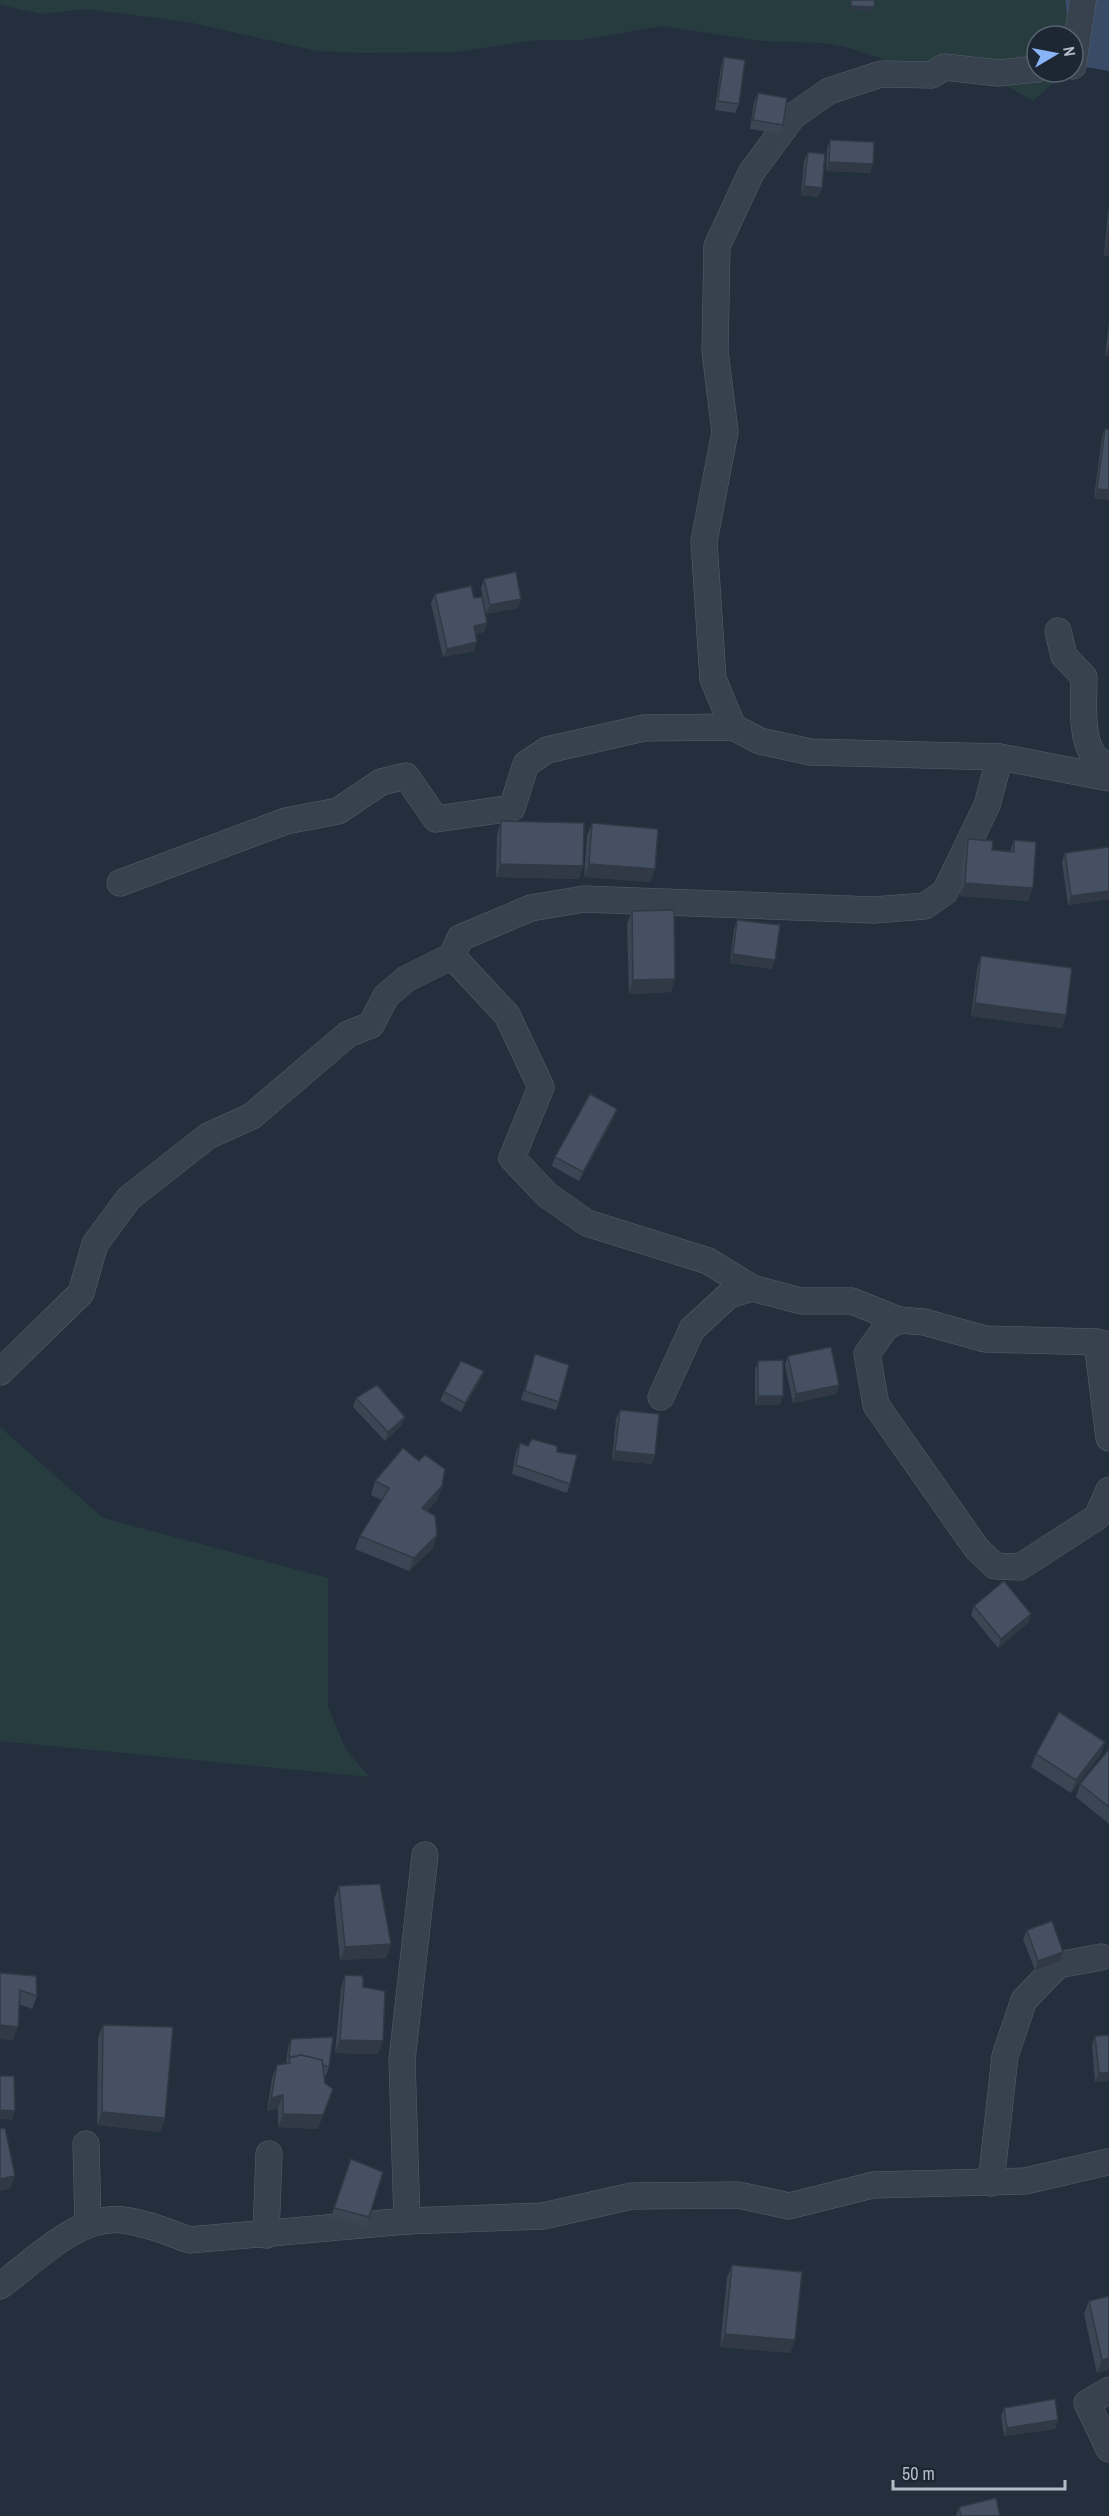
<svg xmlns="http://www.w3.org/2000/svg" width="1109" height="2516" viewBox="0 0 1109 2516" font-family="'Archivo Narrow',sans-serif">
	<rect width="100%" height="100%" fill="#242f3e"/>
	<g fill="#263c3f">
		<polygon points="0,0 1065,0 1070,36 1037,36 1037,72 1066,72 1033,101 1000,82 932,75 846,47 824,43 760,41 662,26 580,40 536,40 456,52 365,53 317,51 188,22 86,9 42,14 0,5"/>
		<polygon points="0,1427 103,1518 328,1578 328,1707 346,1750 370,1777 0,1741"/>
	</g>
	<polygon fill="#394c67" points="1065,0 1109,0 1109,71 1074,65"/>
	<g fill="none" stroke-linecap="round" stroke-linejoin="round">
		<defs>
			<g id="street">
				<polyline points="1073,66 1083,0"/>
				<path d="M1058,631L1064,656L1084,677C1084,699 1080,738 1094,756C1098,760 1104,764 1109,768"/>
				<polyline points="733,727 713,679 704,541 725,432 715,351 717,246 751,173 793,116 829,91 881,74 932,75 944,67 998,73 1037,69"/>
				<polyline points="120,883 286,821 338,811 381,782 406,776 436,819 512,808 526,764 547,750 644,728 733,727 760,741 810,752 1000,757 1109,778"/>
				<polyline points="452,956 460,938 531,908 584,899 874,910 925,906 945,892 987,805 1000,757"/>
				<polyline points="1097,1342 1109,1438"/>
				<polyline points="1109,1345 1097,1342 985,1339 924,1322 899,1320 886,1327 867,1354 876,1405 977,1549 995,1566 1020,1567 1097,1517 1109,1490"/>
				<polyline points="0,1372 81,1293 95,1244 129,1198 208,1136 252,1116 348,1034 371,1025 386,996 406,979 452,956 507,1015 541,1087 512,1158 547,1195 587,1223 708,1261 752,1288 801,1301 852,1301 899,1320"/>
				<polyline points="661,1397 692,1329 729,1295 752,1288"/>
				<polyline points="86,2144 88,2223"/>
				<polyline points="991,2183 1005,2056 1024,2000 1058,1965 1101,1957"/>
				<polyline points="407,2221 402,2060 425,1855"/>
				<polyline points="266,2235 269,2154"/>
				<path d="M0,2286C34,2262 78,2214 123,2220C146,2223 168,2232 189,2240L407,2221L543,2216L632,2196L738,2195L789,2206L873,2185L1025,2181L1108,2162"/>
				<polyline points="1109,2390 1087,2403 1109,2449"/>
			</g>
		</defs>
		<use href="#street" stroke="#565f6c" stroke-width="27"/>
		<use href="#street" stroke="#38414e" stroke-width="26"/>
	</g>
	<g fill="#3b4654">
		<polygon points="724,57 739,104 735,113 715,110 721,66"/>
		<polygon points="758,93 783,125 780,134 750,129 754,102"/>
		<polygon points="830,140 870,173 826,171 827,149"/>
		<polygon points="808,152 822,188 818,197 801,195 804,161"/>
		<polygon points="1109,208 1109,256 1104,256 1108,212"/>
		<polygon points="1109,323 1109,356 1105,356"/>
		<polygon points="1105,429 1109,500 1094,498 1102,437"/>
		<polygon points="484,579 521,599 518,608 486,614 481,588"/>
		<polygon points="435,594 474,598 487,623 484,632 475,634 474,651 443,657 431,603"/>
		<polygon points="501,821 583,866 579,879 496,877 497,835"/>
		<polygon points="592,823 655,869 650,882 584,877 587,836"/>
		<polygon points="968,839 992,850 1010,852 1014,840 1028,901 960,896 963,852"/>
		<polygon points="1109,847 1109,899 1068,905 1062,862 1065,853"/>
		<polygon points="632,911 671,992 629,994 627,924"/>
		<polygon points="737,920 772,969 730,963 734,929"/>
		<polygon points="981,956 1066,1015 1062,1028 971,1016 977,969"/>
		<polygon points="614,1118 579,1181 552,1166 555,1157"/>
		<polygon points="535,1354 559,1402 556,1410 521,1400"/>
		<polygon points="788,1356 839,1385 836,1394 793,1403 785,1365"/>
		<polygon points="758,1361 780,1405 755,1405 755,1370"/>
		<polygon points="481,1379 461,1412 440,1401 444,1392"/>
		<polygon points="356,1398 405,1417 401,1426 385,1441 353,1407"/>
		<polygon points="620,1410 652,1464 612,1460 616,1419"/>
		<polygon points="520,1443 557,1452 570,1484 567,1493 512,1474 516,1452"/>
		<polygon points="419,1461 442,1486 437,1500 427,1511 433,1548 409,1571 355,1549 360,1536 382,1500 371,1495 375,1481"/>
		<polygon points="974,1606 1031,1614 1028,1623 998,1648 971,1615"/>
		<polygon points="1105,1742 1100,1755 1071,1793 1031,1767 1036,1754"/>
		<polygon points="1109,1749 1109,1824 1076,1797 1080,1784"/>
		<polygon points="339,1886 391,1944 386,1958 340,1960 334,1899"/>
		<polygon points="1027,1930 1063,1952 1060,1961 1035,1970 1023,1939"/>
		<polygon points="0,1973 37,1996 32,2009 19,2004 13,2040 0,2039"/>
		<polygon points="345,1975 363,1987 383,2041 378,2054 335,2053 341,1988"/>
		<polygon points="103,2025 165,2118 160,2132 97,2125 98,2038"/>
		<polygon points="1095,2036 1109,2081 1095,2082 1092,2045"/>
		<polygon points="291,2039 329,2067 326,2076 324,2075 318,2129 278,2127 278,2108 267,2111 272,2078 277,2065 286,2064 288,2048"/>
		<polygon points="351,2159 369,2217 366,2226 331,2217"/>
		<polygon points="732,2265 795,2340 790,2353 720,2347 727,2278"/>
		<polygon points="1089,2301 1109,2370 1097,2373 1084,2314"/>
		<polygon points="1004,2408 1058,2420 1055,2429 1004,2436 1001,2416"/>
		<polygon points="959,2507 1000,2516 956,2516"/>
	</g>
	<g fill="#303945">
		<polygon points="851,6 874,7 873,11 849,10"/>
		<polygon points="829,162 873,164 870,173 826,171"/>
		<polygon points="804,186 822,188 818,197 801,195"/>
		<polygon points="1107,247 1109,247 1109,256 1104,256"/>
		<polygon points="1109,344 1109,356 1105,356"/>
		<polygon points="1097,489 1109,490 1109,500 1094,498"/>
		<polygon points="521,599 518,608 486,614 490,605"/>
		<polygon points="487,623 484,632 470,635 474,626"/>
		<polygon points="477,642 474,651 443,657 447,649"/>
		<polygon points="500,864 583,866 579,879 496,877"/>
		<polygon points="589,864 655,869 650,882 584,877"/>
		<polygon points="965,883 1033,888 1028,901 960,896"/>
		<polygon points="1109,891 1109,899 1068,905 1071,896"/>
		<polygon points="733,954 775,960 772,969 730,963"/>
		<polygon points="675,979 671,992 629,994 633,980"/>
		<polygon points="975,1003 1066,1015 1062,1028 971,1016"/>
		<polygon points="617,1109 614,1118 579,1181 583,1172"/>
		<polygon points="484,1371 481,1379 461,1412 465,1403"/>
		<polygon points="839,1385 836,1394 793,1403 796,1394"/>
		<polygon points="758,1396 783,1396 780,1405 755,1405"/>
		<polygon points="405,1417 401,1426 385,1441 388,1432"/>
		<polygon points="615,1451 655,1455 652,1464 612,1460"/>
		<polygon points="442,1486 437,1500 418,1521 422,1508"/>
		<polygon points="437,1535 433,1548 409,1571 414,1558"/>
		<polygon points="1031,1614 1028,1623 998,1648 1001,1639"/>
		<polygon points="1105,1742 1100,1755 1071,1793 1076,1780"/>
		<polygon points="391,1944 386,1958 340,1960 345,1947"/>
		<polygon points="1063,1952 1060,1961 1035,1970 1038,1961"/>
		<polygon points="0,2025 18,2027 13,2040 0,2039"/>
		<polygon points="340,2040 383,2041 378,2054 335,2053"/>
		<polygon points="1099,2073 1109,2073 1109,2081 1095,2082"/>
		<polygon points="333,2089 318,2129 278,2127 283,2114"/>
		<polygon points="283,2095 278,2108 267,2111 271,2098"/>
		<polygon points="0,2110 15,2111 12,2120 0,2119"/>
		<polygon points="102,2112 165,2118 160,2132 97,2125"/>
		<polygon points="15,2176 10,2189 0,2191 0,2179"/>
		<polygon points="725,2334 795,2340 790,2353 720,2347"/>
		<polygon points="1109,2358 1109,2370 1097,2373 1102,2360"/>
		<polygon points="1058,2420 1055,2429 1004,2436 1007,2428"/>
	</g>
	<g fill="#455162" stroke="#303945" stroke-width="1.5">
		<polygon points="851,0 875,0 874,7 851,6"/>
		<polygon points="724,57 745,60 739,104 718,101"/>
		<polygon points="758,93 787,98 783,125 753,120"/>
		<polygon points="830,140 874,142 873,164 829,162"/>
		<polygon points="808,152 825,154 822,188 804,186"/>
		<polygon points="1109,226 1109,247 1107,247"/>
		<polygon points="1105,429 1109,429 1109,490 1097,489"/>
		<polygon points="516,572 521,599 490,605 484,579"/>
		<polygon points="471,586 474,598 482,597 487,623 474,626 477,642 447,649 435,594"/>
		<polygon points="501,821 584,823 583,866 500,864"/>
		<polygon points="592,823 658,829 655,869 589,864"/>
		<polygon points="968,839 993,841 992,850 1014,852 1014,840 1036,842 1033,888 965,883"/>
		<polygon points="1109,847 1109,891 1071,896 1065,853"/>
		<polygon points="674,910 675,979 633,980 632,911"/>
		<polygon points="737,920 780,925 775,960 733,954"/>
		<polygon points="981,956 1072,968 1066,1015 975,1003"/>
		<polygon points="590,1094 617,1109 583,1172 555,1157"/>
		<polygon points="831,1347 839,1385 796,1394 788,1356"/>
		<polygon points="535,1354 569,1365 559,1402 525,1391"/>
		<polygon points="783,1360 783,1396 758,1396 758,1361"/>
		<polygon points="461,1361 484,1371 465,1403 444,1392"/>
		<polygon points="377,1385 405,1417 388,1432 356,1398"/>
		<polygon points="620,1410 659,1414 655,1455 615,1451"/>
		<polygon points="532,1439 557,1446 557,1452 577,1455 570,1484 516,1465 520,1443 528,1446"/>
		<polygon points="403,1448 419,1461 425,1455 445,1469 442,1486 422,1508 435,1516 437,1535 414,1558 360,1536 389,1488 375,1481"/>
		<polygon points="1004,1581 1031,1614 1001,1639 974,1606"/>
		<polygon points="1059,1712 1105,1742 1076,1780 1036,1754"/>
		<polygon points="1109,1749 1109,1807 1080,1784"/>
		<polygon points="380,1884 391,1944 345,1947 339,1886"/>
		<polygon points="1052,1921 1063,1952 1038,1961 1027,1930"/>
		<polygon points="0,1973 36,1976 37,1996 20,1990 18,2027 0,2025"/>
		<polygon points="345,1975 363,1976 363,1987 385,1991 383,2041 340,2040"/>
		<polygon points="103,2025 173,2027 165,2118 102,2112"/>
		<polygon points="1109,2035 1109,2073 1099,2073 1095,2036"/>
		<polygon points="333,2037 329,2067 323,2065 322,2060 301,2055 292,2057 289,2056 291,2039"/>
		<polygon points="301,2055 322,2060 325,2083 333,2089 323,2115 283,2114 283,2095 271,2098 277,2065 290,2063 289,2058"/>
		<polygon points="0,2076 14,2076 15,2111 0,2110"/>
		<polygon points="5,2128 15,2176 0,2179 0,2129"/>
		<polygon points="351,2159 383,2172 369,2217 334,2208"/>
		<polygon points="732,2265 802,2272 795,2340 725,2334"/>
		<polygon points="1109,2296 1109,2358 1102,2360 1089,2301"/>
		<polygon points="1055,2399 1058,2420 1007,2428 1004,2408"/>
		<polygon points="996,2498 1000,2516 961,2516 959,2507"/>
	</g>
	<g transform="translate(1055 54) rotate(80)"><circle r="28" fill="#1d2633" stroke="#59626f" stroke-width="1.5"/>
	<path d="M0-4.5L10 22L0 15L-10 22Z" fill="#8ab4f8"/>
	<text y="-9" font-size="16" font-weight="bold" text-anchor="middle" fill="#b4bcc9">N</text>
	</g>
	<path d="M893 2480v9h172v-9" fill="none" stroke="#b4bcc9" stroke-width="3"/>
	<text x="902" y="2480" font-size="18" fill="#b4bcc9" stroke="#1d2633" stroke-width="4.5" paint-order="stroke">50 m</text>
</svg>
